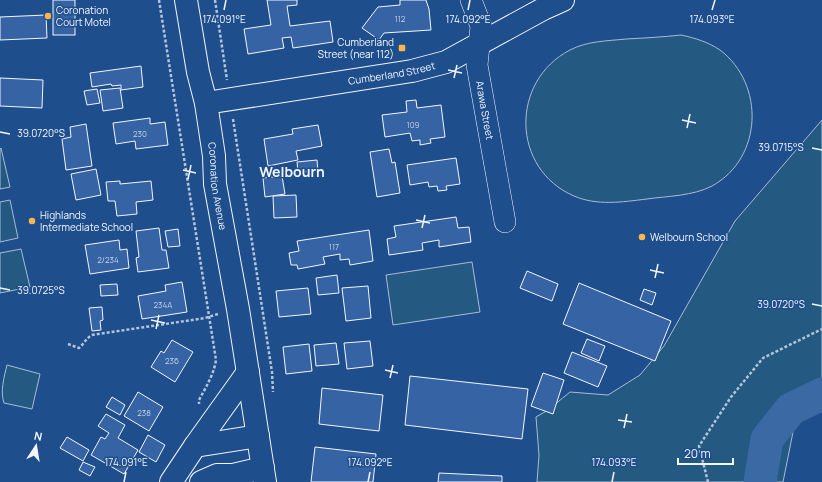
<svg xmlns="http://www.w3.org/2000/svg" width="822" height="482" viewBox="0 0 822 482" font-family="Manrope,sans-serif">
	<rect width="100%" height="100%" fill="#1f4e8c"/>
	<g fill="#245a82" stroke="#a8bbd7">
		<path d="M681,35C695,38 708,42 720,50C765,84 763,158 712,186C693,196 668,196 647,199C622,202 597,206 574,196C511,169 510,81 570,50C587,41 607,41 626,39C645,38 663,37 681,35Z"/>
		<polygon points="822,120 822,404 794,427 783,482 537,482 539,455 536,417 548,410 570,392 608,395 640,375 664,346 735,221"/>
		<polygon points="1,148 10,187 0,189 0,149"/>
		<polygon points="10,200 18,238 0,242 0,202"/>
		<polygon points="21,249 30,287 0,293 0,253"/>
		<polygon points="472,262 480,312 393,325 386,275"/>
		<path d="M7,365L40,374L32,409L4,403C0,392 4,377 7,365Z"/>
	</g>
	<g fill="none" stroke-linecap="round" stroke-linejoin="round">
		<polyline stroke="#3b69a3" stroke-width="33" points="760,482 767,439 791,409 822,394"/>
	</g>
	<g fill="#3563a3" stroke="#f2f6ff">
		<rect x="53" y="0" width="22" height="35"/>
		<polygon points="267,0 297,0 297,5 287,6 290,26 330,21 333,42 293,48 291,37 282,38 284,48 248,54 244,29 271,25"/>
		<polygon points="400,0 426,0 429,9 431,30 384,33 379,40 362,28 378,7 400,5"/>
		<polygon points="46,15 47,38 0,40 0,17"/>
		<polygon points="141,66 143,87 121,90 121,85 112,86 111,84 92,87 90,73"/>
		<polygon points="0,78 43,80 42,108 0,106"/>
		<polygon points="120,88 123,108 103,111 100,90"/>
		<polygon points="97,89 100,103 87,105 84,91"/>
		<polygon points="416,100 417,108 441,105 445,137 430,139 431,143 420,145 420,140 412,141 410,133 385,137 382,115 407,112 406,101"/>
		<polygon points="150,118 150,124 165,122 168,145 136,149 135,141 116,144 113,123"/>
		<polygon points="86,124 92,166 66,170 62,139 71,137 70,127"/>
		<polygon points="318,125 322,146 296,151 298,160 268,166 264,139 293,134 292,129"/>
		<polygon points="389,149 392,163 395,162 400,193 377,197 370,152"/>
		<polygon points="456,158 460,184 446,186 447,190 438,191 437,186 429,187 428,182 410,185 407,165"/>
		<polygon points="317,160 318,171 298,172 297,162"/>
		<polygon points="96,169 101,195 76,200 71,174"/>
		<polygon points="282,176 285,194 265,197 263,178"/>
		<polygon points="120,181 120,184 151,181 153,200 136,202 137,214 117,216 115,201 108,201 106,182"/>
		<polygon points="296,195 297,217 274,218 273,196"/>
		<polygon points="456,217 458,228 469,227 471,242 439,247 439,240 422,243 423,250 389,255 387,239 396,237 394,226"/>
		<polygon points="159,228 162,250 166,250 169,268 138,272 136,258 139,257 136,231"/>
		<polygon points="178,229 180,246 168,247 165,231"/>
		<polygon points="369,230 373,261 350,265 349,259 340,260 340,254 323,257 325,264 298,269 297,265 291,265 289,253 299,251 297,241"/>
		<polygon points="119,240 120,250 127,249 129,268 90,274 85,245"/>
		<polygon points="527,271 558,284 552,301 520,288"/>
		<polygon points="337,275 339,293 318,295 316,278"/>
		<polygon points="182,282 187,312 142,319 138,296 166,291 165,285"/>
		<polygon points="579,283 671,321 655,361 563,324"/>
		<polygon points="117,284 118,295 101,296 100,285"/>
		<polygon points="368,286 371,318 346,321 342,288"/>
		<polygon points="308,288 311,314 279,317 276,291"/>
		<polygon points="644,289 656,293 652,305 640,300"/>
		<polygon points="102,307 103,320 100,321 101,330 92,331 89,308"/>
		<polygon points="587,339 605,346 599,361 581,353"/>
		<polygon points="172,340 193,352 175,382 151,367 161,351 164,353"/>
		<polygon points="370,341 373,366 347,369 344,343"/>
		<polygon points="336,343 339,364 316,366 314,345"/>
		<polygon points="309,344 312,371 286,374 283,347"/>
		<polygon points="572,352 607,366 598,387 564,373"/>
		<polygon points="543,373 564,380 553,414 531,406"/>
		<polygon points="410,376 528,389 522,439 405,425"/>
		<polygon points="322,388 383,395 379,431 319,424"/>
		<polygon points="138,392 163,407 149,431 124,416"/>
		<polygon points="112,397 125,405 120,415 106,407"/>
		<polygon points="106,414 125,425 118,438 138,450 124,474 91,455 101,437 105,439 109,433 98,426"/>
		<polygon points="148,435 165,445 156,462 139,452"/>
		<polygon points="67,437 89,450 83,461 60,448"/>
		<polygon points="315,447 376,454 373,482 311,482"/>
		<polygon points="83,462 95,467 90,476 79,470"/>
		<polygon points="439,473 502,476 502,482 438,482"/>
	</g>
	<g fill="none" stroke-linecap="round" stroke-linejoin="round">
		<defs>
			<g id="minor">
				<path id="s1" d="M471,0L481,26L477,65L505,222"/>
			</g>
			<g id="major">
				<path id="s2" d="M206,103L412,71L446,62L543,9L563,0"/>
				<polyline points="195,446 258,436"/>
				<polyline points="171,482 195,446 248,372"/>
				<polyline points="201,482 217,475 233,475 263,468"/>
			</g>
			<g id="highway">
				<path id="s3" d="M186,0L198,72L206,103L214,156L215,184L238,309L265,482"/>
			</g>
		</defs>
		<use href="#minor" stroke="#f2f6ff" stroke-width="22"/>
		<use href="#major" stroke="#f2f6ff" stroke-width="24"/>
		<use href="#highway" stroke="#f2f6ff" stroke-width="24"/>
		<g stroke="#b3c4dc" stroke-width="2.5" stroke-dasharray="3 2" stroke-linecap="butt">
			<path d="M159,0L216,360C214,374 206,387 199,400V404"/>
			<polyline points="215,0 227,80"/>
			<polyline points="233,119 272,372 273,392"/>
			<path d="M68,344L79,348C84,344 86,338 92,335L205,318L218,314"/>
			<polyline points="708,482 699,446 731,397 763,358 822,329"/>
		</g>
		<use href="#minor" stroke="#1f4e8c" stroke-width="21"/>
		<use href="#major" stroke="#1f4e8c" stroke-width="22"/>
		<use href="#highway" stroke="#1f4e8c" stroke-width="22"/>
	</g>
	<path fill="none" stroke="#f2f6ff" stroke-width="1.5" d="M224,10L226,0M468,10L470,0M712,10L715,0M448,70L462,73M454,78L457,65M682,120L696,123M687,128L690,114M0,132L10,134M812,148L822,150M183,170L196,173M188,179L191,165M416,220L430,223M422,228L425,215M650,270L664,273M655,278L658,264M0,288L10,290M812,304L822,306M151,320L165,323M156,329L159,315M385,370L398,373M390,378L393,365M618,420L632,422M624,428L627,414M124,482L126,472M368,482L370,472M612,482L614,472"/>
	<g fill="#ffb74d" stroke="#1f4e8c" stroke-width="1.5">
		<circle cx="48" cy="16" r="4"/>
		<rect x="398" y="44" width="8" height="8" rx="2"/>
		<circle cx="32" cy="221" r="4"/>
		<circle cx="642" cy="237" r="4"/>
	</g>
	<g text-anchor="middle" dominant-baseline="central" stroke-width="3" stroke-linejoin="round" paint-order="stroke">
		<g font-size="8" fill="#c3d1e8">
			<text x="400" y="18">112</text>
			<text x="413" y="124">109</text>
			<text x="140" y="133">230</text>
			<text x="334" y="246">117</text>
			<text x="108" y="259">2/234</text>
			<text x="163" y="304">234A</text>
			<text x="172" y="360">236</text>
			<text x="144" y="412">238</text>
		</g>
		<g font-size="10" fill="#f2f6ff" stroke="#1f4e8c" text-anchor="start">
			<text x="56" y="10">Coronation<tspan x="56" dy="12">Court Motel</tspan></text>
			<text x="394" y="42" text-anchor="end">Cumberland<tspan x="394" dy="12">Street (near 112)</tspan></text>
			<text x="40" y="215">Highlands<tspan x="40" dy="12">Intermediate School</tspan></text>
			<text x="650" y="237">Welbourn School</text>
		</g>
		<g font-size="10" fill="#f2f6ff" stroke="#1f4e8c">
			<text stroke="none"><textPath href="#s2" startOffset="188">Cumberland Street</textPath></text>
			<text stroke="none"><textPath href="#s1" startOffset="113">Arawa Street</textPath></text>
			<text stroke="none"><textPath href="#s3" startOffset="189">Coronation Avenue</textPath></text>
		</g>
		<g font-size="14" font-weight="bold" fill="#f2f6ff" stroke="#1f4e8c">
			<text x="292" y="171">Welbourn</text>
		</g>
	</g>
	<g font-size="10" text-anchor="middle" fill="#f2f6ff" stroke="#1f4e8c" stroke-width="3" stroke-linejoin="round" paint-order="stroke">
		<text x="224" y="23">174.091°E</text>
		<text x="468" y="23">174.092°E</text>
		<text x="712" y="23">174.093°E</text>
		<text x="41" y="137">39.0720°S</text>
		<text x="781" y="151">39.0715°S</text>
		<text x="41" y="294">39.0725°S</text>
		<text x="781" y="308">39.0720°S</text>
		<text x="126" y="466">174.091°E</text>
		<text x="370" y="466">174.092°E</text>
		<text x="614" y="466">174.093°E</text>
	</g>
	<g transform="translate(36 446) rotate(12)" stroke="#1f4e8c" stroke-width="3" paint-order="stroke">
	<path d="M0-3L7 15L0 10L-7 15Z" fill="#f2f6ff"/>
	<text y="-6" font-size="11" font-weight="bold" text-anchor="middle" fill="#f2f6ff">N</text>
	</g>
	<path d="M678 458v6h55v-6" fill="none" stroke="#f2f6ff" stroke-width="2"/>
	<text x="684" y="458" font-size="12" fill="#f2f6ff" stroke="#1f4e8c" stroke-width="3" paint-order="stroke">20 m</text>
</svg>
